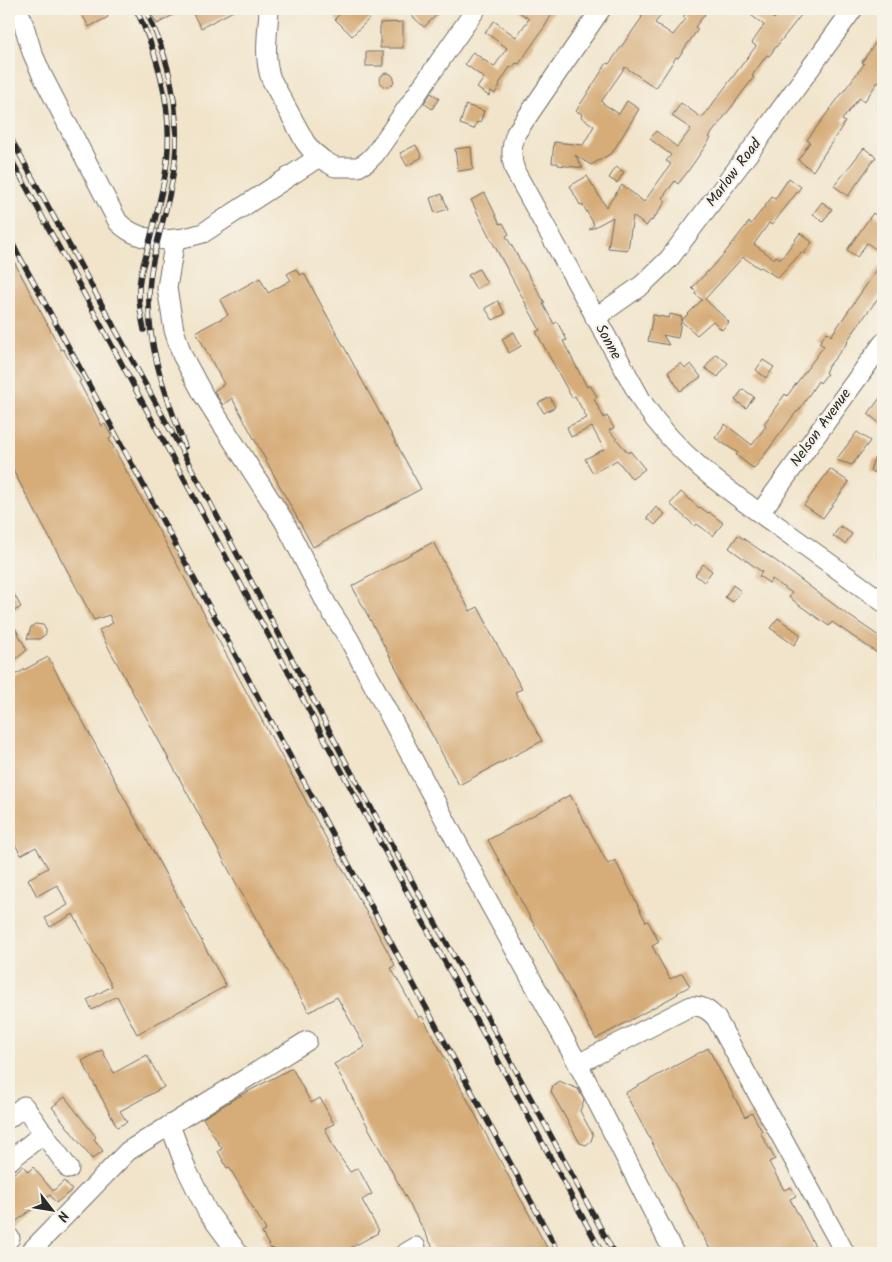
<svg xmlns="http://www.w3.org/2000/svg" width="892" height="1262" viewBox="0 0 892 1262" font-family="Kalam,sans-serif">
	<rect width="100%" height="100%" fill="#f7f3e8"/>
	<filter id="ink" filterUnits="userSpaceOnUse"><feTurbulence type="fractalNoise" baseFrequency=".02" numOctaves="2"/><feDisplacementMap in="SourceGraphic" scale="10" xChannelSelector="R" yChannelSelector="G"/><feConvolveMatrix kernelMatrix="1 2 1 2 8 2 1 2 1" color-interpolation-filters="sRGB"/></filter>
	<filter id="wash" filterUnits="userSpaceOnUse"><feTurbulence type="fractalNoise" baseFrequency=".0096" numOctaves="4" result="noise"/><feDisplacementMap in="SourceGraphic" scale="20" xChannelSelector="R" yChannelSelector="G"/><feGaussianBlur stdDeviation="1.12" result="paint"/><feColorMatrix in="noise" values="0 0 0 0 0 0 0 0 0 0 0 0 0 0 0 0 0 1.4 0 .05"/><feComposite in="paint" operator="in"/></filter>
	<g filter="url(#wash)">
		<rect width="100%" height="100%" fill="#f1e4ca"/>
		<g id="blocks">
			<g fill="#d6ac78">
				<polygon points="79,9 104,9 108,17 89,27"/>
				<polygon points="156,9 184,9 157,24 150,12"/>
				<polygon points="190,9 237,9 201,28"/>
				<polygon points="345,9 361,9 370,18 352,36 335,19"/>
				<polygon points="417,9 443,9 424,27 411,15"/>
				<polygon points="515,9 555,9 545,26 519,64 516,63 512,68 510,67 499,84 500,85 495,94 491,91 489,96 477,88 484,78 465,64 473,52 494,67 507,48 485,32 494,21 516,37 529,19"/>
				<polygon points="632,9 666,9 655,23 673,35 686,19 683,17 689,9 698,9 705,14 695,27 698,29 678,58 676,57 656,88 625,67 601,102 619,114 627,101 639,109 612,153 591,165 575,155 583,168 558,165 558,163 552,163 554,142 583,145 594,126 581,117 582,114 576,111 607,63 609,64 641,19 642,16"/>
				<polygon points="743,9 760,9 774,19 783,9 794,9 801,15 769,56 767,55 758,67 752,76 754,77 709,137 711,138 686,174 678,184 675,181 662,198 666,201 652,221 651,220 646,226 633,216 628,250 608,248 613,217 589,230 594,224 582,204 580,205 570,186 587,176 606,207 622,185 644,202 671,164 666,161 671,155 650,139 656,131 677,147 691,129 672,116 681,103 702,118 756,46 752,43 764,25"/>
				<polygon points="403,22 403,48 380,48 380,23"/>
				<polygon points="883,32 883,86 878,82 864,102 859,98 842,120 845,122 813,171 798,160 810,142 807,140 864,64 862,62"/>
				<rect x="366" y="52" width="17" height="14"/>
				<circle cx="387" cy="80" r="7"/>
				<polygon points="431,93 439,98 432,109 424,103"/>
				<polygon points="466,105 484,111 480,123 477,122 474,129 460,124"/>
				<polygon points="416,145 422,157 407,166 400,153"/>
				<polygon points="471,147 473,169 458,171 455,149"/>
				<polygon points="864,148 876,157 848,196 834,186"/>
				<polygon points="616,167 624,172 617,183 609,178"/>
				<polygon points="789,178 801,187 772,225 769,223 754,244 774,259 776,256 781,259 800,233 812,242 804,254 802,252 778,278 761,267 759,268 743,257 705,299 729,322 722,330 713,321 697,335 681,321 678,338 663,335 669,345 648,341 653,315 669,318 670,314 682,317 681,321 702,300 695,294 696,292 692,288 724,254 749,222 751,224 772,197 775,199"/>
				<polygon points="485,193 500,224 503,223 509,234 506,236 545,303 543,304 554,324 557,322 567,340 563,341 587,387 590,385 597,397 594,399 604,418 607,416 614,428 609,430 628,453 630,451 645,469 632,479 617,460 593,473 585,459 604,449 592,427 571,437 567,427 587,418 575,396 572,398 536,332 540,330 487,232 471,200"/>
				<polygon points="442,194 448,209 435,213 430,198"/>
				<polygon points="822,202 832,209 823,222 813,214"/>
				<polygon points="873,213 883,221 883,254 867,243 857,257 847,250"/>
				<polygon points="9,252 61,350 63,349 81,381 79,382 102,426 105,424 112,437 109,439 395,965 391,968 419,1018 422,1016 550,1253 436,1253 334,1064 365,1047 337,997 309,1012 237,885 99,630 113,623 109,615 94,620 9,463"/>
				<polygon points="883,261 883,291 847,341 848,342 827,368 825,373 827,374 820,383 818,381 798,412 797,411 754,469 736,455 738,453 715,438 725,424 752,445 766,426 764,424 785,394 787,396 824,346 819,343 827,332 831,336"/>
				<polygon points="296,269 300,275 304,273 421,489 313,547 232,398 223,405 214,391 224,384 196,332 228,315 220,300 260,278 268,293 291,280 287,274"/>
				<polygon points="479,269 487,283 476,289 468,275"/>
				<polygon points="498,301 505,314 493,320 485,308"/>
				<polygon points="514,332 521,346 509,353 502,339"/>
				<polygon points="716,354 728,363 718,377 705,368"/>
				<polygon points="763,360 774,367 766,378 756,370"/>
				<polygon points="681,363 685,368 691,364 701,377 680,391 668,372"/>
				<polygon points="743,389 754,397 746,408 735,400"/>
				<polygon points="883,394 883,426 868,414"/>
				<polygon points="550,397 555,407 544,413 538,403"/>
				<polygon points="857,432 870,441 852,465 836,460"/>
				<polygon points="874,458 883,461 883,475 870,471"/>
				<polygon points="830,469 849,482 823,518 804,505"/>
				<polygon points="681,492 699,508 700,507 708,513 709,512 723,523 713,536 697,524 695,526 670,504"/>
				<polygon points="656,507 665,514 655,525 647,518"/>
				<polygon points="840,526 852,534 845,544 833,536"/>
				<polygon points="738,535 776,561 841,610 883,639 883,657 832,622 829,626 799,605 789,597 792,593 772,579 769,583 759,576 762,572 729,548"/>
				<polygon points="433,542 470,611 478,607 487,624 486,625 522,689 515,692 542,741 459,785 352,586"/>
				<polygon points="703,564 712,571 704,582 695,575"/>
				<polygon points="9,585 21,607 9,614"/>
				<polygon points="733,585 741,591 733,602 725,597"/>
				<polygon points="9,617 27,650 9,665"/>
				<polygon points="778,618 801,635 794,645 770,628"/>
				<polygon points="35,624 43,625 46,630 46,634 39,639 27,639 31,627"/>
				<polygon points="48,657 226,986 137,1034 117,996 92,1010 87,1000 112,986 73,914 50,927 45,918 68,905 57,885 37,896 28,879 48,868 36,847 21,855 9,833 9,678"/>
				<polygon points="570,795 608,864 615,860 646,922 648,921 659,942 652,946 670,979 682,973 690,986 677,993 678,994 596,1039 488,840"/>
				<polygon points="708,1048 745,1117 752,1113 762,1131 760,1132 775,1159 769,1162 784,1190 791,1187 796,1196 790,1199 816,1248 806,1253 712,1253 625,1093"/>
				<polygon points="102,1050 114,1073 147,1055 164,1087 120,1111 127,1122 117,1127 82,1061"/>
				<polygon points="292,1068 311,1103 320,1098 334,1124 325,1128 334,1148 350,1172 358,1168 372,1194 362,1200 379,1231 377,1232 378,1233 341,1253 276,1253 273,1248 271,1249 262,1233 266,1230 229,1167 227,1168 218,1151 222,1149 203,1118 234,1099"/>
				<polygon points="559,1081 578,1089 584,1100 580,1111 593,1135 591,1141 586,1145 580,1143 551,1092 553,1085"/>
				<polygon points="65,1097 96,1137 94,1139 103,1151 92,1159 52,1107"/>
				<polygon points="23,1166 28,1172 33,1167 53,1191 64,1181 72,1190 56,1203 50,1195 9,1227 9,1177"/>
			</g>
		</g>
	</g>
	<g filter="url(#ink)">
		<use href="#blocks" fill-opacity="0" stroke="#706c63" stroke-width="1"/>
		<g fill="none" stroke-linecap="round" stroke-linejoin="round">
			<defs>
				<g id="minor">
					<path d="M16,9L22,19L32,52L42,75L118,222C141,245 174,242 203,233L319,157"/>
					<path d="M269,9C268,32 263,57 271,79L305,142L312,151L323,160L335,167H358L367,162L375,154L476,9"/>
					<path d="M601,9L516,133C511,146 510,159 516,173L643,403C679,457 723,487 775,524C811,550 847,576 883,602"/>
					<polyline points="175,239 167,288 174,330 182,355 204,396 284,521 327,605 349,639 486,897 578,1064 674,1253"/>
					<polyline points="595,318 642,285 669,259 757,142 853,9"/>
					<polyline points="760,513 883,343"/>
					<path d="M578,1064L691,1006C702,1005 709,1010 716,1018L845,1253"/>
					<polyline points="9,1118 24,1106 69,1169"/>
					<polyline points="170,1125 186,1168 207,1211 238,1253"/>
					<polyline points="9,1161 44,1133"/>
					<polyline points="9,1239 10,1238"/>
					<polyline points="29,1253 128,1151 307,1041"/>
					<polyline points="406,1253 416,1247"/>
				</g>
			</defs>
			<use href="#minor" stroke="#706c63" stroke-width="21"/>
			<use href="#minor" stroke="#fff" stroke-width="19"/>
			<defs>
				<g id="rail">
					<path d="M136,9C162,63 176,121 164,181C159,205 153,228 147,251C143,266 138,280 139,296C139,307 142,319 144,330"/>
					<path d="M145,9C175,68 184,132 169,196C162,228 150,260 149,293C147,349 166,395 185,447"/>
					<polyline points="9,135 206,495 349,768 465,976 614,1253"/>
					<polyline points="9,155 602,1253"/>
					<polyline points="9,237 559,1253"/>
				</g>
			</defs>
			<use href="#rail" stroke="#2b2b2b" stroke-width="5.5"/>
			<use href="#rail" stroke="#f7f3e8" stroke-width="4" stroke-dasharray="11" stroke-linecap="butt"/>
		</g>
	</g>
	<g text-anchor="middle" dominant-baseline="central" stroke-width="4.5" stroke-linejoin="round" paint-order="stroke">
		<g font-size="15" fill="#2b2b2b" stroke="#f7f3e8">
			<text transform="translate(734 173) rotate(-53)">Marlow Road</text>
			<text transform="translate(608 342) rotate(61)">Sonne</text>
			<text transform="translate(821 428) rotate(-54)">Nelson Avenue</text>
		</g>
	</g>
	<rect width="892" height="1262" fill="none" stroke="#f7f3e8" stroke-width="30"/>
	<g transform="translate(52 1210) rotate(121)" stroke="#f7f3e8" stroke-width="4" paint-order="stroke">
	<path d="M0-4L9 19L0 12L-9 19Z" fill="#2b2b2b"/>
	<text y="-8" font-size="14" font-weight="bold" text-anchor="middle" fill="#2b2b2b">N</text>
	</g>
</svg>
